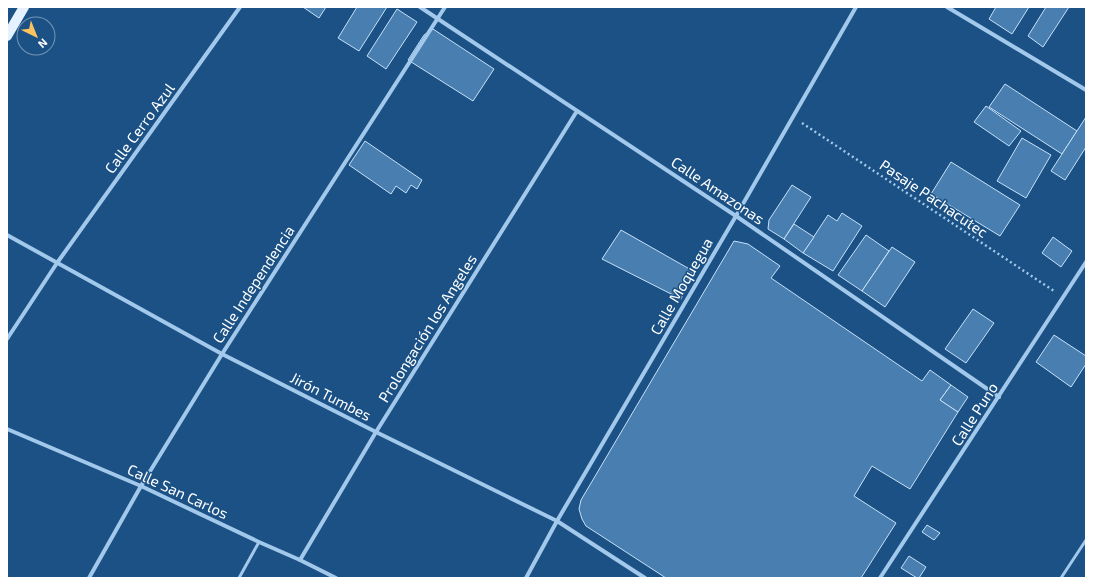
<svg xmlns="http://www.w3.org/2000/svg" width="1093" height="585" viewBox="0 0 1093 585" font-family="'Exo 2',sans-serif">
	<rect width="100%" height="100%" fill="#1b5185"/>
	<g fill="#487eb0" stroke="#c7e1f8">
		<polygon points="303,7 326,7 319,18"/>
		<polygon points="357,7 387,7 359,51 338,38"/>
		<polygon points="996,7 1029,7 1012,34 989,19"/>
		<polygon points="1046,7 1069,7 1043,47 1028,36"/>
		<polygon points="397,9 417,22 386,69 367,56"/>
		<polygon points="433,29 494,69 473,101 408,60 424,35"/>
		<polygon points="1005,84 1077,131 1062,154 989,107"/>
		<polygon points="986,106 1021,131 1009,146 974,122"/>
		<polygon points="1086,117 1086,147 1065,180 1051,171"/>
		<polygon points="1022,138 1051,155 1026,198 997,181"/>
		<polygon points="365,141 422,180 417,189 411,185 406,193 396,186 391,194 349,165"/>
		<polygon points="951,162 1020,205 1000,236 931,194"/>
		<polygon points="792,185 811,197 784,239 768,229 769,220"/>
		<polygon points="842,213 862,226 833,271 803,253 828,215 837,221"/>
		<polygon points="794,224 814,237 803,253 784,239"/>
		<polygon points="621,230 693,271 681,299 602,259"/>
		<polygon points="866,235 889,251 862,291 838,275"/>
		<polygon points="1053,237 1072,251 1061,267 1042,253"/>
		<polygon points="734,241 748,244 780,266 771,278 922,381 930,370 951,385 940,400 958,412 910,489 872,466 854,496 896,523 861,578 666,578 586,526 582,519 579,509 581,500"/>
		<polygon points="892,247 915,262 885,307 862,291"/>
		<polygon points="973,309 994,323 966,363 945,349"/>
		<polygon points="1054,335 1086,356 1086,364 1071,387 1036,362"/>
		<polygon points="951,385 968,397 958,412 940,400"/>
		<polygon points="927,525 940,533 934,540 922,532"/>
		<polygon points="909,556 926,567 919,578 917,578 901,568"/>
	</g>
	<g fill="none" stroke-linecap="round" stroke-linejoin="round">
		<polyline stroke="#a2c8eb" stroke-width="2.5" stroke-dasharray="2 3" stroke-linecap="butt" points="802,123 1054,291"/>
		<g stroke="#a2c8eb" stroke-width="3">
			<polyline points="239,578 259,542"/>
			<polyline points="1061,578 1086,540"/>
		</g>
		<g stroke="#a2c8eb" stroke-width="4">
			<polyline points="420,7 736,216 999,397"/>
			<polyline points="947,7 1086,90"/>
			<polyline points="7,235 222,354 376,432 557,521 645,578"/>
			<polyline points="7,339 57,263 240,7"/>
			<polyline points="7,429 141,486 259,542 300,560 336,578"/>
			<polyline points="300,560 376,432 577,111"/>
			<polyline points="89,578 141,486 222,354 445,7"/>
			<polyline points="526,578 557,521 736,216 856,7"/>
			<polyline points="880,578 1086,262"/>
		</g>
		<polyline stroke="#e6f1ff" stroke-width="10" points="7,36 24,7"/>
	</g>
	<g text-anchor="middle" dominant-baseline="central" stroke-width="3" stroke-linejoin="round" paint-order="stroke">
		<g font-size="15" fill="#fff" stroke="#1b5185">
			<text transform="translate(139 128) rotate(-54)">Calle Cerro Azul</text>
			<text transform="translate(718 190) rotate(34)">Calle Amazonas</text>
			<text transform="translate(934 198) rotate(34)">Pasaje Pachacutec</text>
			<text transform="translate(253 284) rotate(-57)">Calle Independencia</text>
			<text transform="translate(681 286) rotate(-60)">Calle Moquegua</text>
			<text transform="translate(427 328) rotate(-58)">Prolongación los Angeles</text>
			<text transform="translate(331 396) rotate(27)">Jirón Tumbes</text>
			<text transform="translate(974 414) rotate(-57)">Calle Puno</text>
			<text transform="translate(178 491) rotate(25)">Calle San Carlos</text>
		</g>
	</g>
	<rect width="1093" height="585" fill="none" stroke="#ffffff" stroke-width="16"/>
	<g transform="translate(36 36) rotate(137)"><circle r="19" fill="#1b5185" stroke="#7697b6"/>
	<path d="M0-3L7 15L0 10L-7 15Z" fill="#fcc35e"/>
	<text y="-6" font-size="11" font-weight="bold" text-anchor="middle" fill="#ffffff">N</text>
	</g>
</svg>
